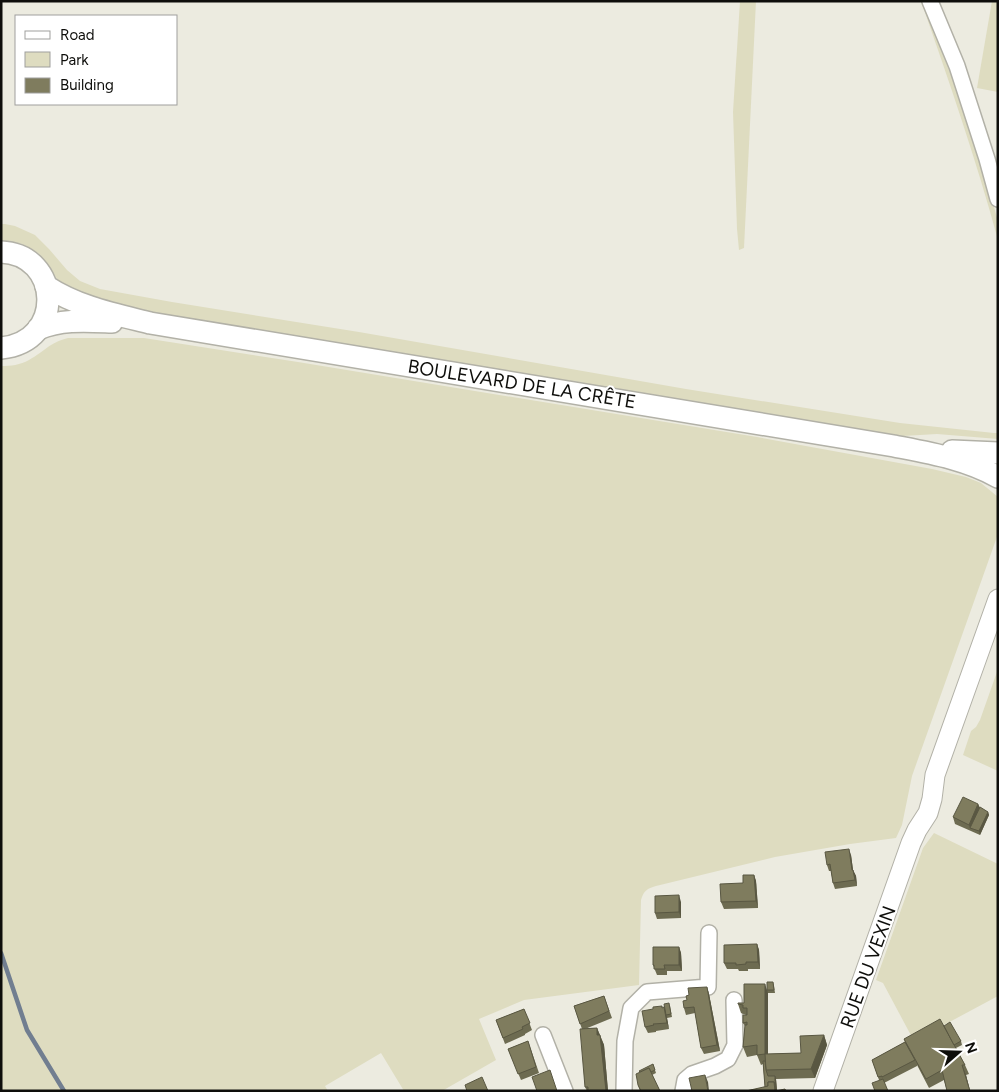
<svg xmlns="http://www.w3.org/2000/svg" width="999" height="1092" viewBox="0 0 999 1092" font-family="Figtree,sans-serif">
	<rect width="100%" height="100%" fill="#ecebe0"/>
	<g fill="#dedcc0">
		<polygon points="740,1 756,1 744,248 739,250 737,229 733,112"/>
		<path d="M921,1H926L938,32L982,166L998,221V240C976,159 949,81 921,1Z"/>
		<polygon points="992,1 998,1 998,92 977,88"/>
		<polygon points="1,224 5,224 15,226 35,235 49,249 67,270 80,281 100,289 172,302 359,332 686,389 900,423 994,433 998,433 998,439 937,434 903,436 879,434 185,319 110,305 63,286 57,279 48,265 38,253 22,244 5,241 1,241"/>
		<path d="M68,338H144L298,362L757,437L932,469L966,477L981,483L998,497V534L912,776L902,825L896,838L850,844L775,857L656,886C647,889 644,890 641,900L639,985L524,1000L479,1019L496,1060L442,1091H404L381,1053L325,1086L328,1091H1V366C11,366 20,365 29,360C45,351 49,343 68,338Z"/>
		<polygon points="998,669 998,771 963,755 971,731 976,727 980,720"/>
		<polygon points="934,833 998,864 998,996 914,1041 883,983 876,980 923,848"/>
	</g>
	<g fill="none" stroke-linecap="round" stroke-linejoin="round">
		<polyline stroke="#717e90" stroke-width="4.5" points="1,953 27,1030 64,1091"/>
		<defs>
			<g id="minor">
				<polyline points="930,1 957,66 987,159 998,199"/>
				<polyline points="543,1035 565,1091"/>
				<polyline points="624,1091 625,1041 631,1008 647,992 708,987 709,933"/>
				<polyline points="683,1091 685,1080 692,1074 715,1066 728,1059 735,1045 734,1000"/>
			</g>
			<polyline id="tertiary" points="823,1091 911,843 917,830 928,813 932,799 935,775 998,599"/>
			<g id="secondary">
				<path d="M1,252C61,254 66,342 1,348"/>
				<path d="M46,286C78,307 114,314 150,323L894,446C930,453 966,459 998,477"/>
				<path d="M38,329C62,319 86,321 112,322"/>
				<polyline points="952,451 998,453"/>
			</g>
		</defs>
		<use href="#minor" stroke="#b2b1a7" stroke-width="18"/>
		<use href="#tertiary" stroke="#b2b1a7" stroke-width="21"/>
		<use href="#secondary" stroke="#b2b1a7" stroke-width="24"/>
		<use href="#minor" stroke="#fff" stroke-width="15"/>
		<use href="#tertiary" stroke="#fff" stroke-width="19"/>
		<use href="#secondary" stroke="#fff" stroke-width="21"/>
	</g>
	<g fill="#6d6b51">
		<polygon points="978,804 980,808 988,812 989,815 980,835 955,824 953,817"/>
		<polygon points="851,855 853,870 856,876 857,886 835,889 833,883 831,871 829,871 827,865"/>
		<polygon points="754,875 756,881 758,908 724,909 721,902"/>
		<polygon points="681,902 681,918 657,919 655,913"/>
		<polygon points="757,944 759,950 760,969 748,969 748,971 739,971 738,969 727,969 724,963"/>
		<polygon points="679,947 681,953 682,971 667,971 667,975 657,975 653,965"/>
		<polygon points="773,982 774,986 775,993 768,993 768,1054 801,1053 824,1035 827,1045 815,1078 776,1079 777,1090 786,1091 746,1091 765,1087 763,1064 761,1065 757,1055 747,1057 743,1047 745,1026 743,1023 746,1015 741,1013 738,1004 744,1003 767,990"/>
		<polygon points="707,987 709,994 720,1051 704,1054 701,1048 695,1013 686,1015 684,1008 689,995"/>
		<polygon points="604,996 612,1018 585,1029 597,1028 604,1045 608,1091 587,1091 585,1087 582,1029 574,1006"/>
		<polygon points="670,1006 672,1017 667,1018 669,1029 656,1031 656,1032 648,1033 645,1027 662,1008"/>
		<polygon points="524,1009 532,1030 525,1034 525,1035 505,1044 496,1020"/>
		<polygon points="944,1026 961,1041 962,1045 956,1048 965,1065 969,1074 966,1075 970,1091 947,1091 944,1080 929,1088 917,1065 917,1066 884,1083 879,1080 872,1060 905,1042 904,1039"/>
		<polygon points="528,1041 539,1073 521,1080 508,1049"/>
		<polygon points="653,1064 656,1073 652,1075 660,1091 640,1091 638,1085"/>
	</g>
	<g fill="#595742">
		<polygon points="978,804 981,810 970,828 971,831 969,825"/>
		<polygon points="988,812 989,815 980,835 979,831"/>
		<polygon points="849,849 851,855 854,877 852,870"/>
		<polygon points="853,870 856,876 857,886 855,880"/>
		<polygon points="754,875 756,881 758,908 756,901"/>
		<polygon points="679,895 681,902 681,918 679,912"/>
		<polygon points="757,944 759,950 760,969 758,962"/>
		<polygon points="679,947 681,953 682,971 679,965"/>
		<polygon points="765,984 768,993 768,1064 765,1054"/>
		<polygon points="707,987 709,994 720,1051 717,1045"/>
		<polygon points="664,1007 667,1018 669,1029 667,1023"/>
		<polygon points="597,1028 604,1045 608,1091 606,1091 597,1035"/>
		<polygon points="824,1035 827,1045 815,1078 811,1069"/>
		<polygon points="962,1065 966,1075 970,1091"/>
		<polygon points="705,1075 708,1082 709,1091 708,1091"/>
		<polygon points="775,1076 776,1079 777,1091 775,1091"/>
	</g>
	<g fill="#7f7c5e" stroke="#595742">
		<polygon points="963,797 978,804 969,825 953,817"/>
		<polygon points="980,807 988,812 979,831 970,828"/>
		<polygon points="849,849 852,870 853,870 855,880 833,883 830,864 827,865 825,852"/>
		<polygon points="743,875 754,875 756,901 721,902 720,884 743,883"/>
		<polygon points="679,895 679,912 655,913 655,896"/>
		<polygon points="757,944 758,962 746,962 746,964 736,965 736,963 724,963 724,945"/>
		<polygon points="653,947 679,947 679,965 664,965 665,969 654,969 654,965 653,965"/>
		<polygon points="767,982 773,982 774,990 767,990"/>
		<polygon points="744,984 765,984 765,1054 801,1053 800,1036 824,1035 811,1069 766,1070 765,1054 757,1055 757,1045 743,1047 745,1025 747,1025 747,1022 743,1023 743,1015 747,1015 747,1008 743,1008 743,1005 738,1004 738,1003 744,1003"/>
		<polygon points="707,987 717,1045 701,1048 694,1007 684,1008 683,1001 687,1000 686,996 689,995 688,988"/>
		<polygon points="604,996 609,1011 580,1024 574,1006"/>
		<polygon points="669,1003 671,1014 666,1015 664,1004"/>
		<polygon points="662,1006 662,1008 664,1007 667,1023 653,1024 654,1025 645,1027 642,1011 653,1009 653,1007"/>
		<polygon points="524,1009 530,1023 522,1027 523,1029 503,1038 496,1020"/>
		<polygon points="940,1019 965,1065 962,1065 970,1091 947,1091 942,1070 926,1079 904,1039"/>
		<polygon points="950,1022 961,1041 954,1045 944,1026"/>
		<polygon points="597,1028 597,1035 600,1035 606,1091 588,1091 588,1087 585,1087 580,1029"/>
		<polygon points="528,1041 536,1067 518,1074 508,1049"/>
		<polygon points="905,1042 915,1060 882,1077 882,1076 878,1077 872,1060"/>
		<polygon points="763,1061 765,1061 766,1070 768,1076 775,1076 775,1085 774,1082 768,1082 768,1086 765,1087"/>
		<polygon points="653,1064 655,1070 651,1072 649,1068 640,1072 639,1071"/>
		<polygon points="649,1068 660,1091 641,1091 638,1085 636,1074"/>
		<polygon points="550,1070 557,1091 537,1091 532,1077"/>
		<polygon points="705,1075 708,1091 692,1091 689,1078"/>
		<polygon points="482,1077 488,1091 467,1091 465,1085"/>
		<polygon points="883,1079 888,1091 875,1091 872,1083"/>
		<polygon points="768,1082 774,1082 775,1091 746,1091 768,1086"/>
		<polygon points="785,1089 786,1091 776,1091"/>
	</g>
	<g text-anchor="middle" dominant-baseline="central" stroke-width="4" stroke-linejoin="round" paint-order="stroke">
		<g font-size="19" fill="#0e0e0b" stroke="#fff">
			<text transform="translate(522 384) rotate(9)">BOULEVARD DE LA CRÊTE</text>
			<text transform="translate(868 967) rotate(-70)">RUE DU VEXIN</text>
		</g>
	</g>
	<rect width="999" height="1092" fill="none" stroke="#0e0e0b" stroke-width="5"/>
	<rect x="15" y="15" width="162" height="90" fill="#ffffff" stroke="#9f9f9d"/>
	<rect x="25" y="31" width="25" height="8" fill="#ffffff" stroke="#9f9f9d"/>
	<text x="60" y="40" font-size="15" fill="#0e0e0b">Road</text>
	<rect x="25" y="52" width="25" height="15" fill="#dedcc0" stroke="#9f9f9d"/>
	<text x="60" y="65" font-size="15" fill="#0e0e0b">Park</text>
	<rect x="25" y="78" width="25" height="15" fill="#7f7c5e" stroke="#9f9f9d"/>
	<text x="60" y="90" font-size="15" fill="#0e0e0b">Building</text>
	<g transform="translate(959 1052) rotate(70)" stroke="#ffffff" stroke-width="4" paint-order="stroke">
	<path d="M0-4L9 19L0 12L-9 19Z" fill="#0e0e0b"/>
	<text y="-8" font-size="14" font-weight="bold" text-anchor="middle" fill="#0e0e0b">N</text>
	</g>
</svg>
